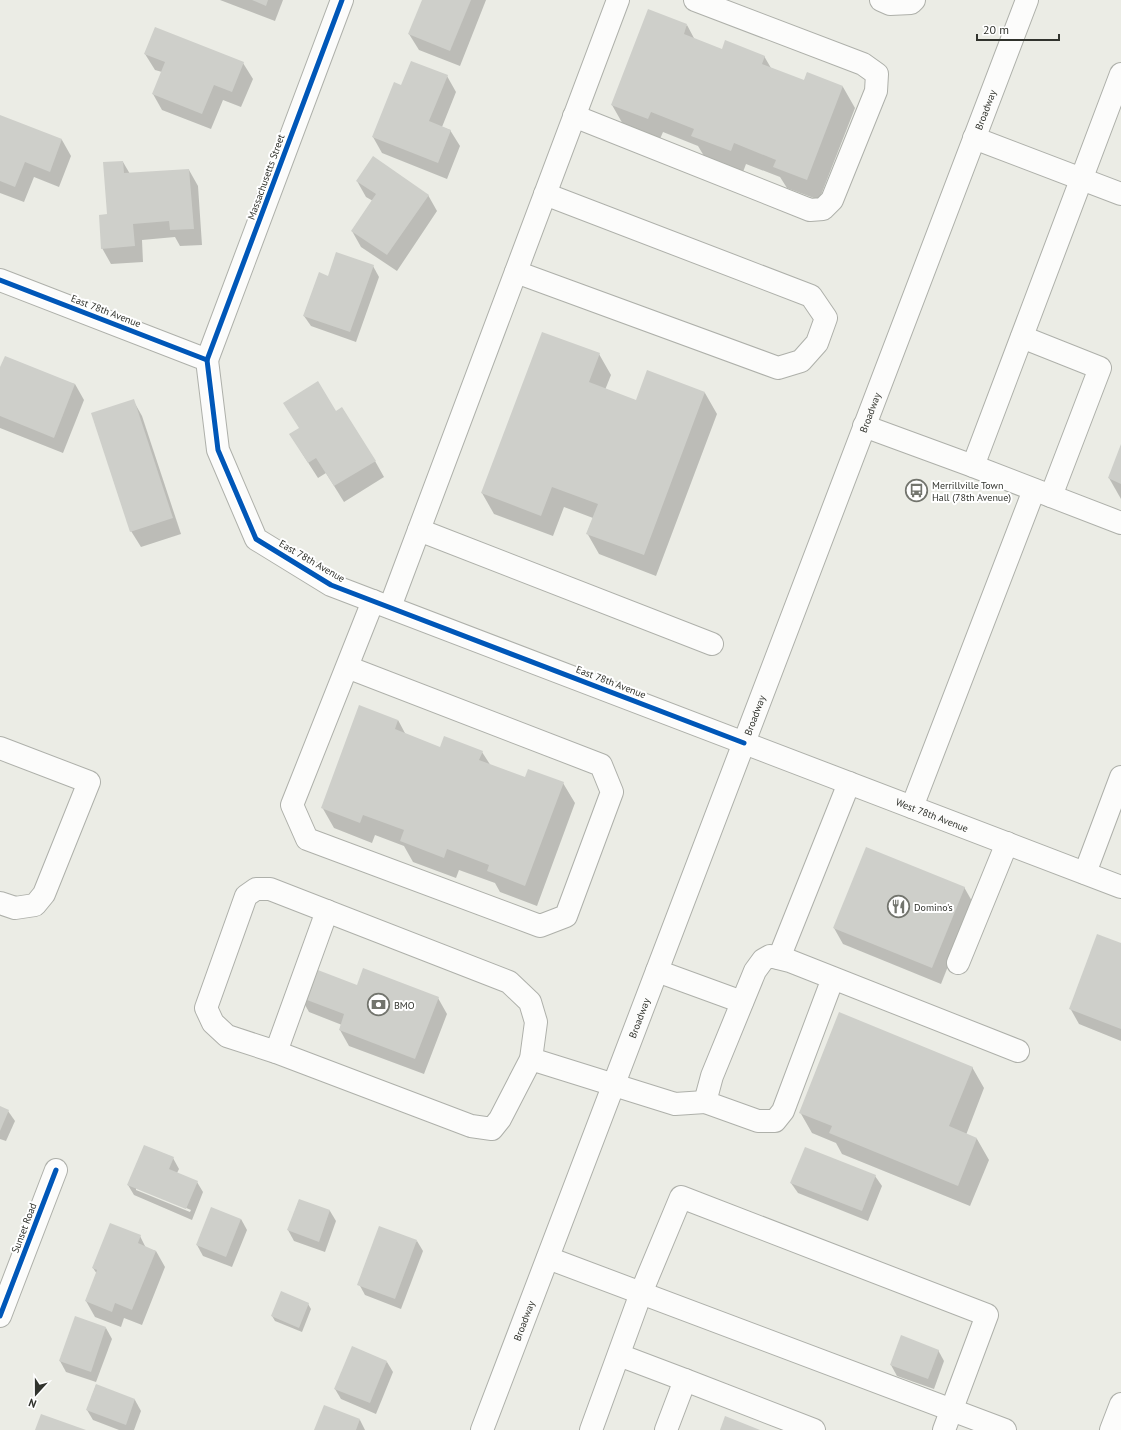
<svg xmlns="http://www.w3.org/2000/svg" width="1121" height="1430" viewBox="0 0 1121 1430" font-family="'PT Sans',sans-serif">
	<rect width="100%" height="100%" fill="#ebece5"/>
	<g fill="#0003" fill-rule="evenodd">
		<polygon points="220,0 283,0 275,21"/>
		<polygon points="423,0 486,0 460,66 419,50 409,34"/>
		<polygon points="687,25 695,40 722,50 764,56 771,68 804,82 807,73 843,87 855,108 819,200 787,188 780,177 746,164 743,172 704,156 698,146 663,132 660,139 624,126 612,105"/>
		<polygon points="145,54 243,63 253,79 241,107 223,100 211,129 162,110 153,94 162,72 155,70"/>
		<polygon points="447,76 456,92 442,127 450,130 460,146 447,179 382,153 373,137 402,86"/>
		<polygon points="0,116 62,140 71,156 59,187 34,177 24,202 0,193"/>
		<polygon points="123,162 130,174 189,170 198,186 202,245 180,246 175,237 142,240 143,262 111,264 102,248 108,215"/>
		<polygon points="357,181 428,195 437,211 397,271 361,247 352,231 373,201 366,197"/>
		<polygon points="373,266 379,277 356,342 311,326 304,316 329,277"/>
		<polygon points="599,354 611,375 605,390 637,401 705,393 717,414 656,576 599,554 587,533 593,518 564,507 553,536 494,514 482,493"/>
		<polygon points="0,370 75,384 84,400 63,453 0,428"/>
		<polygon points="133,400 142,416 181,534 141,547 131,531"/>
		<polygon points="336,412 375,461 384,477 344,502 326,473 318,478 300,450"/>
		<polygon points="1121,446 1121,499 1109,478"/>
		<polygon points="398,720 406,735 441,748 482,752 491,766 525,779 563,783 575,803 537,906 500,892 495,883 459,870 456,878 413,862 404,846 375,835 372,843 334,828 322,807"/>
		<polygon points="964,887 973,903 941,984 843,944 834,928"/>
		<polygon points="1121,944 1121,1041 1079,1024 1070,1008"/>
		<polygon points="357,986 438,998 447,1014 424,1074 349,1046 340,1030 342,1025 309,1012 300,996"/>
		<polygon points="972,1067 984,1088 966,1135 977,1139 989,1160 970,1206 842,1154 836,1143 812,1133 800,1112"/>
		<polygon points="0,1107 8,1111 15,1121 6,1141 0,1139"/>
		<path d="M173,1158L179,1169L177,1173L197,1182L203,1192L192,1220L134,1195L128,1185ZM136,1187L191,1210L190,1212L136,1190Z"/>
		<polygon points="875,1176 882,1186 868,1221 798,1193 791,1183"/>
		<polygon points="299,1200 330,1211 336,1221 325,1252 294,1241 288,1230"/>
		<polygon points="241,1219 247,1230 232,1267 203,1256 197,1245"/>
		<polygon points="140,1236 146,1248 156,1251 165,1267 142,1325 124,1318 121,1327 95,1317 86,1301 97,1274 93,1268"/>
		<polygon points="417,1241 423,1251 401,1309 365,1295 359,1284"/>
		<polygon points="308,1304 311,1309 302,1332 275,1321 272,1316"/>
		<polygon points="106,1328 112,1339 96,1382 66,1372 60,1361"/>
		<polygon points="938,1350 944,1361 934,1389 897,1376 891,1365"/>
		<polygon points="387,1362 393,1372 376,1414 341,1399 335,1389"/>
		<polygon points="96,1385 135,1400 141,1411 134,1430 119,1430 93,1420 87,1410"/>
		<polygon points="360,1420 365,1430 315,1430"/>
	</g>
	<g fill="#cecfca">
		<polygon points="252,0 268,0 266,6"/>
		<polygon points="422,0 471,0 450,51 408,34"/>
		<polygon points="648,9 687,24 684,34 722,49 725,40 765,56 762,64 804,80 807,72 843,86 807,180 773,167 776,160 734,143 731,151 691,136 694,129 651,112 648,119 611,105"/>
		<polygon points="155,27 244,62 232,92 214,85 202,114 152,94 165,62 144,54"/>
		<polygon points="411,61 448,75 429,121 451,130 438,163 372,137 394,82 401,85"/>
		<polygon points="0,115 62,139 50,172 25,162 15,187 0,181"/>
		<polygon points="373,156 429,195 387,255 351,231 376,194 356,181"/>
		<polygon points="123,161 124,173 189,169 194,229 170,230 169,221 133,224 135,246 101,249 99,215 107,214 103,162"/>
		<polygon points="336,252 374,265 350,332 303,316 319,272 328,276"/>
		<polygon points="542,332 600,353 589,382 636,400 647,370 705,392 644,555 586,534 598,504 552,487 541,516 481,493"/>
		<polygon points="5,356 75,384 54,438 0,416 0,367"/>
		<polygon points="318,381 336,411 342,407 376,461 334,486 316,458 308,463 289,434 299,428 283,403"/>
		<polygon points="134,399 173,518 130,532 91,413"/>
		<polygon points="1121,444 1121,484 1108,478"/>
		<polygon points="359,705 398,720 395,729 440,747 444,736 483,751 479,760 525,777 528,769 564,782 525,886 487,871 489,865 447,849 444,858 400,841 404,830 363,815 360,823 321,808"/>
		<polygon points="866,847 965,887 932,968 833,928"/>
		<polygon points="1097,934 1121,943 1121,1029 1069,1009"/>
		<polygon points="310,967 357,985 363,968 439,997 415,1059 339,1030 344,1014 299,997"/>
		<polygon points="839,1012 973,1067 949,1126 977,1138 958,1186 829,1133 832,1126 799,1113"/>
		<polygon points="0,1106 9,1110 0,1131"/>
		<polygon points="144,1145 174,1157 169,1169 198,1181 186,1209 127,1185"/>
		<polygon points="805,1147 876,1175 862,1211 790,1183"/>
		<polygon points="299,1199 330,1210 319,1242 287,1230"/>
		<polygon points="211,1207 241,1219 226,1257 196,1245"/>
		<polygon points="110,1223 141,1235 138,1243 156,1251 132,1310 115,1303 112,1312 85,1301 97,1270 92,1268"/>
		<polygon points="379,1226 417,1240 395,1299 357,1285"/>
		<polygon points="281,1291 309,1303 299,1328 271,1316"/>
		<polygon points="75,1316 106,1327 91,1372 59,1361"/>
		<polygon points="901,1335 939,1350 928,1379 890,1365"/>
		<polygon points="352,1346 387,1361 370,1403 334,1389"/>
		<polygon points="96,1384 135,1399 126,1425 86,1410"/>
		<polygon points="324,1405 360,1419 356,1430 314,1430"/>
		<polygon points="41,1414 86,1430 35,1430"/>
		<polygon points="725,1416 760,1430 720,1430"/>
	</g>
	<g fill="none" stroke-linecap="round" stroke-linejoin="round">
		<defs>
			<g id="minor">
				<polyline points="881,0 890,4 911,3 914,0"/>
				<polyline points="574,116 810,210 823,209 832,200 876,91 877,74 863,64 695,0"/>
				<polyline points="974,138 1121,194"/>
				<polyline points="516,272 778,368 801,361 817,343 826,318 811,296 545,194"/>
				<path id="s1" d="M0,280L207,360L218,450L256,539L331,585L1121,887"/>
				<polyline points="1022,337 1100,368 1051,496"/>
				<polyline points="207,360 342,0"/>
				<polyline points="864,426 973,466 1121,74"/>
				<polyline points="973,466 1121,523"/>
				<polyline points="419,530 712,644"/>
				<polyline points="390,607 618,0"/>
				<polyline points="347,667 601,765 612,792 566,916 540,926 307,839 292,805 373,601"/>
				<polyline points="0,748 89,782 44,894 35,905 15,908 0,903"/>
				<polyline points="912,807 1034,490"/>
				<polyline points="1085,873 1121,777"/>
				<polygon points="256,889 270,889 509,982 530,1002 536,1022 531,1059 500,1119 492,1129 471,1126 276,1052 227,1036 213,1023 206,1008 246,896"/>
				<polyline points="779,958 849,783"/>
				<polyline points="958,963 1007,843"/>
				<polyline points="657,971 742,1002"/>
				<polyline points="833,978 783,1111 775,1121 758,1121 705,1102 712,1076 755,971 763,960 770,956 790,961 1018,1051"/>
				<polyline points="276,1052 327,911"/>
				<polyline points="531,1059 675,1104 705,1102"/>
				<polyline points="548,1258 1005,1430"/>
				<polyline points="0,1316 56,1170"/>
				<polyline points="619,1355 685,1380 666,1430"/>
				<polyline points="685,1380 814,1430"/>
				<polyline points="591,1430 641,1293 681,1197 987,1315 944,1430"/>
				<polyline points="1111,1430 1121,1404"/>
			</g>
			<g id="major">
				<path id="s2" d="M482,1430L1027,0"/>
			</g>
		</defs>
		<use href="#minor" stroke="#aeb0aa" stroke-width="24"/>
		<use href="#major" stroke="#aeb0aa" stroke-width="24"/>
		<use href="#minor" stroke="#fcfcfb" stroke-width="22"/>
		<use href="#major" stroke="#fcfcfb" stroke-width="22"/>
		<defs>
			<g id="cycleway">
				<polyline points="0,280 207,360 218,450 256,539 331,585 744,743"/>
				<polyline points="207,360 342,0"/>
				<polyline points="0,1316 56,1170"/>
			</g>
		</defs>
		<use href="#cycleway" stroke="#fff" stroke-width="8"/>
		<use href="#cycleway" stroke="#0057b8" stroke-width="5"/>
	</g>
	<defs>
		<symbol id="bus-ring" viewBox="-11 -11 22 22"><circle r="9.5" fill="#fff" stroke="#72746d" stroke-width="1.5"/><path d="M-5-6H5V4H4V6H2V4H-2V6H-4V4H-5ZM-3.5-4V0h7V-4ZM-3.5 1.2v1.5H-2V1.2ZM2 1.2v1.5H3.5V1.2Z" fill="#72746d"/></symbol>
		<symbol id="restaurant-ring" viewBox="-11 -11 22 22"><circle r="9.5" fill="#fff" stroke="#72746d" stroke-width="1.5"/><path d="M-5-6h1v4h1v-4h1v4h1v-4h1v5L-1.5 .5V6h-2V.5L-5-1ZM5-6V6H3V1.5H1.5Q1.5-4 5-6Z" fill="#72746d"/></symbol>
		<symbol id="bank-ring" viewBox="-11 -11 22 22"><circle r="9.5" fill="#fff" stroke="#72746d" stroke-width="1.5"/><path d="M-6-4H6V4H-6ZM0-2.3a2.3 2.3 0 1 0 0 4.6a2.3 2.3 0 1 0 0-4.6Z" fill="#72746d"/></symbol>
	</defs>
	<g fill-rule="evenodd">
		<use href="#bus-ring" x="904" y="478" width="25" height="25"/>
		<use href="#restaurant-ring" x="886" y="894" width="25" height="25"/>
		<use href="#bank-ring" x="366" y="992" width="25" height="25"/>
	</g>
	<g text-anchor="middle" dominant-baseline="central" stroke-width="4" stroke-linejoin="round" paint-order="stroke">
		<g font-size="10" fill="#31332d" stroke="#fff">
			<text stroke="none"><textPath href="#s2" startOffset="1413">Broadway</textPath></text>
			<text transform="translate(266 177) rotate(-70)">Massachusetts Street</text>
			<text transform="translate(106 311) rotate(21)">East 78th Avenue</text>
			<text stroke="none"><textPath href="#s2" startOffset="1089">Broadway</textPath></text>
			<text transform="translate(312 561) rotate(30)">East 78th Avenue</text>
			<text transform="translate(611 682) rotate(21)">East 78th Avenue</text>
			<text stroke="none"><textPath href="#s2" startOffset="765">Broadway</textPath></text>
			<text stroke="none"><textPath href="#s1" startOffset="1141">West 78th Avenue</textPath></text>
			<text stroke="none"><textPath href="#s2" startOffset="441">Broadway</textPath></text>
			<text transform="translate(24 1228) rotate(-69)">Sunset Road</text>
			<text stroke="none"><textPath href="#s2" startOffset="117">Broadway</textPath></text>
		</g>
		<g font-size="10" fill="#31332d" stroke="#fff" text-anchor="start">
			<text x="932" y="485">Merrillville Town<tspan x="932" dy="12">Hall (78th Avenue)</tspan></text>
			<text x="914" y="907">Domino's</text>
			<text x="394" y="1005">BMO</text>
		</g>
	</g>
	<g transform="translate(36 1394) rotate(201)" stroke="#ffffff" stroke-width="3" paint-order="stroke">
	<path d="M0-3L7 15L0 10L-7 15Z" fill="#31332d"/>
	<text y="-6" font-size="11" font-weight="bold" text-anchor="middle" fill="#31332d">N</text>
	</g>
	<path d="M977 34v6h82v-6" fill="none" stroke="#31332d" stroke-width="2"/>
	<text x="983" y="34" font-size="12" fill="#31332d" stroke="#ffffff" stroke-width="3" paint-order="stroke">20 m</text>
</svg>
